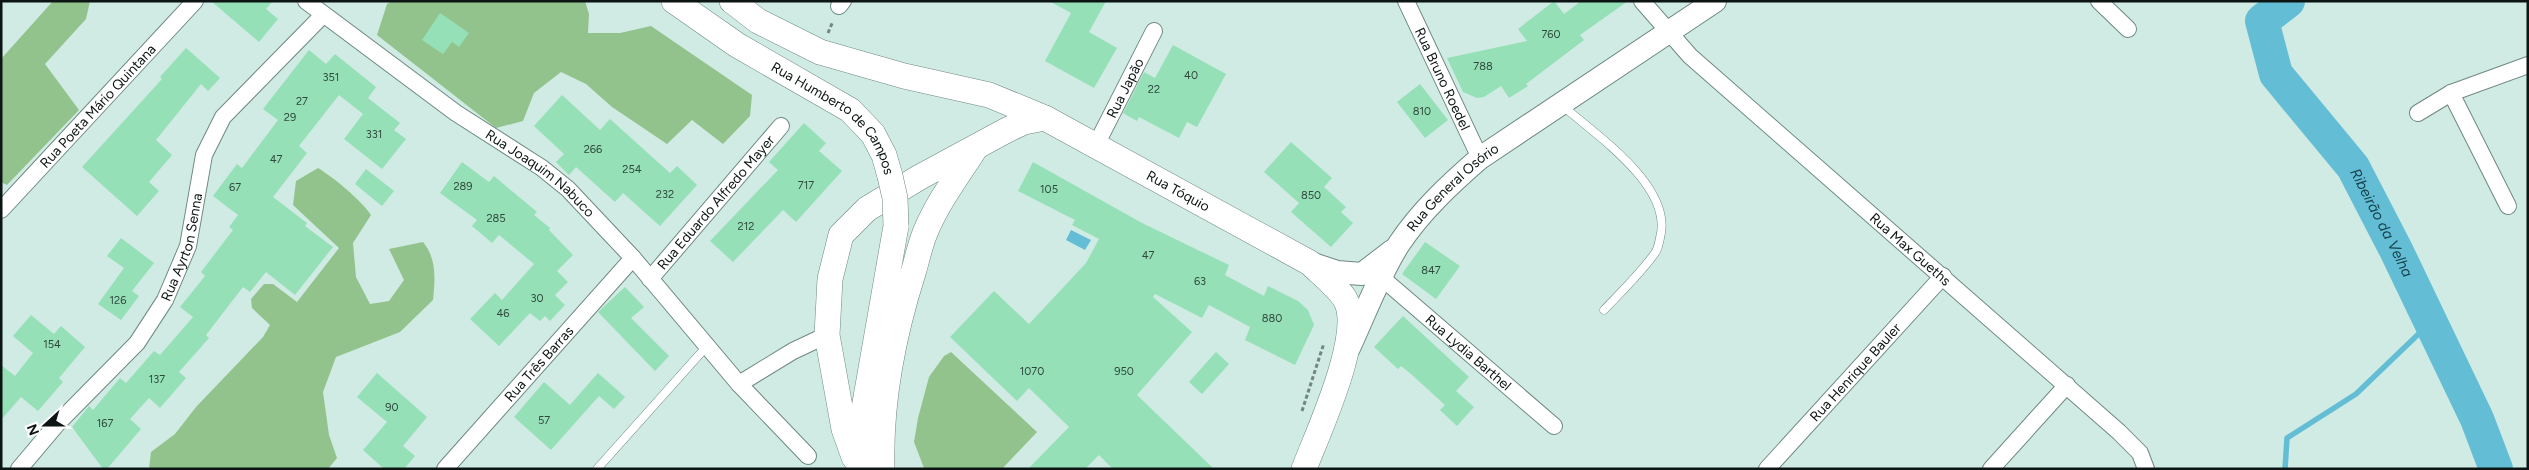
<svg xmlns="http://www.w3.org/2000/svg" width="2529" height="470" viewBox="0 0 2529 470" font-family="Figtree,sans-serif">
	<rect width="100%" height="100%" fill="#cfebe4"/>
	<g fill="#93c38c">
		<polygon points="53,1 90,1 86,19 45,64 79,110 7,185 1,182 1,59"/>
		<polygon points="392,1 585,1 589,14 588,33 620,33 651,26 752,95 750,116 723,144 692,120 667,144 612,107 586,84 561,72 534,93 523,121 496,128 377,35 387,4"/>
		<path d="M318,168C333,177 361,200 371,215L353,243L356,277L370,304L389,301L404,280L389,249L423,242C437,259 435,279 433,300L400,332L336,357L323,392L329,435L337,458L328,469H149L151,452L175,434L196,407L263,337L270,325L252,308L251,299L264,284H273L297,302L339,248L293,205L296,181Z"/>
		<polygon points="951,352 1037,432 1002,469 924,468 914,442 918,418 929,377 944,356"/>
	</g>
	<polygon fill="#63bed5" points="1071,230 1091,240 1085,250 1066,240"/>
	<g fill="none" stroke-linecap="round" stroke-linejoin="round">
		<polyline stroke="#63bed5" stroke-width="5.5" points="2285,469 2287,438 2356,394 2431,322"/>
		<path stroke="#63bed5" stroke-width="34" id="s1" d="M2288,1L2262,21L2276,74L2353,167L2396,250L2477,419L2496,469"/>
	</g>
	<g fill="#96e0b8">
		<polygon points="211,1 273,1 266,9 278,19 259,42"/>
		<polygon points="1049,1 1106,1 1089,32 1117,48 1094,88 1045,61 1071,13"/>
		<polygon points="1554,1 1564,14 1581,1 1628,1 1580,35 1584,40 1526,84 1528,86 1509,98 1501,86 1484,97 1477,98 1463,92 1447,58 1527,41 1518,29"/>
		<polygon points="440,13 469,33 459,47 452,42 443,54 422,40"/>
		<polygon points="1173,45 1226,74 1197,127 1187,122 1179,138 1139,117 1137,121 1123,113 1144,72 1155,78"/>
		<polygon points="186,48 220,78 208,91 201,84 156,140 172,155 149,182 159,191 137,216 82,167 162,79 160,77"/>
		<polygon points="309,50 326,64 335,54 376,87 368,98 400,123 394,130 406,139 382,169 344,139 363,114 339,95 299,146 307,153 273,197 307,223 305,226 333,247 295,295 266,272 250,292 243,287 206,335 209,338 179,372 186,378 160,408 149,398 130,419 141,429 107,469 103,469 72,427 89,406 93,410 120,378 126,383 154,351 160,355 193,317 180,307 205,276 201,272 233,230 229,227 238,215 213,196 237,164 242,168 278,120 263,109"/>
		<polygon points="1420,84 1448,120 1425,138 1397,102"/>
		<polygon points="562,95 600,130 610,119 670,173 677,166 697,185 660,226 623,193 615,202 576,167 569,175 556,162 564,154 534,126"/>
		<polygon points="804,123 826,143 819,151 842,171 796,222 783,210 733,262 710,241 778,170 769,162"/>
		<polygon points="1291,142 1332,178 1324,187 1346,207 1341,212 1353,223 1331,247 1291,212 1299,203 1264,172"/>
		<polygon points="462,162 489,182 494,176 537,212 534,215 550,228 549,230 573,255 557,271 568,282 555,295 565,305 550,321 545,316 540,321 530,313 499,346 470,319 495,293 502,300 534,264 499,235 492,243 472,226 477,220 440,193"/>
		<polygon points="1033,162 1142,223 1229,265 1225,275 1264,296 1268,286 1298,301 1308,310 1314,325 1295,365 1245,340 1250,327 1209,305 1202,318 1155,294 1153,297 1192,332 1137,395 1214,469 1113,469 1099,455 1085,469 1028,469 1069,427 1029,388 1017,401 950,337 994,291 1029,324 1086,263 1099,239 1072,225 1075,220 1018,191"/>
		<polygon points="366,169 394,191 382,206 355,184"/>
		<polygon points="121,238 154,263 132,291 139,296 121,320 98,304 124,268 107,256"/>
		<polygon points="1425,242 1460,266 1436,299 1402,274"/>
		<polygon points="625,287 644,307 631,318 669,356 655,371 598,312"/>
		<polygon points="31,315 54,334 61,326 85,347 59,378 63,382 38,411 21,397 1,420 1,365 15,376 33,353 13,336"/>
		<polygon points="1403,316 1469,377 1456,391 1474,407 1457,426 1440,410 1445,405 1411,374 1401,366 1398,369 1374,347"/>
		<polygon points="1216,352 1229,364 1202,394 1189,382"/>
		<polygon points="377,373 427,417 403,446 415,456 404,469 384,469 363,450 387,422 357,397"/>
		<polygon points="598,373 625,397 614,409 599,396 551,450 514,417 544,382 570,405"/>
	</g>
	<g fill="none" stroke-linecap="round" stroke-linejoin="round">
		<defs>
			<g id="lane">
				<path d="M1563,106C1597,136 1674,187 1660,238C1659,243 1658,249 1655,253C1641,273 1621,292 1604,310"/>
				<polyline points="597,469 707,346"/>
			</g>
			<g id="street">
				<path id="s2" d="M306,1L456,113L542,168L568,189L633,258L739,384L808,456"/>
				<path id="s3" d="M1406,1L1480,158"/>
				<path id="s4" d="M1642,1L1690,56L2119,432L2140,453L2146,469"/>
				<polyline points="2099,1 2128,29"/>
				<polyline points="839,6 843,1"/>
				<polyline points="2451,93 2508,206"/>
				<polyline points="2418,113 2451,93 2528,65"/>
				<path id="s5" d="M1096,145L1154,31"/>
				<path id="s6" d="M1,210L195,1"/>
				<path id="s7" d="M1382,278L1554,426"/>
				<path id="s8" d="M650,279L781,126"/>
				<polyline points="739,384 793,351 827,335"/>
				<path id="s9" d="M19,469L57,424L137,343L165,300L188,246L204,155L223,117L323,15"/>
				<path id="s10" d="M445,469L633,258"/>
				<path id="s11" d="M1767,469L1943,276"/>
				<polyline points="1991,469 2067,385"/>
			</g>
			<g id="secondary">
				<polyline points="1310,263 1337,272 1362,274 1392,251"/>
				<path id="s12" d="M1349,348C1364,316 1380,273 1399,244C1421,211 1450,184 1480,158L1715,1"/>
			</g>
			<g id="primary">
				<path id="s13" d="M674,1L737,45L850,110L873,134L884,155L890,176"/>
				<path id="s14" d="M732,1L758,21L820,52L904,76L989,95L1045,118L1310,263C1321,274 1337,286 1345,299C1365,333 1318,432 1304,469"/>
				<polyline points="865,463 861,446 862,420 896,226"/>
				<polyline points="863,469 854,457 844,429 827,335 830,279 841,235 867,209 920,177 1007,130 1024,122 1045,118"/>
				<path d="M882,469C880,402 893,336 913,273C917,260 920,245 925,233C937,203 957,177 974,150"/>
			</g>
		</defs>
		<use href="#lane" stroke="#6f8882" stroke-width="9"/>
		<use href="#street" stroke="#6f8882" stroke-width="18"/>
		<use href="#secondary" stroke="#6f8882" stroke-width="24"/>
		<use href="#primary" stroke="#6f8882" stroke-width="26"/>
		<g stroke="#738682" stroke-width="3" stroke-dasharray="4 2.5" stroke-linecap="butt">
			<polyline points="828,33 833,21"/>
			<polyline points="1302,411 1324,343"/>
		</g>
		<use href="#lane" stroke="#fff" stroke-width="8"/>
		<use href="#street" stroke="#fff" stroke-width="16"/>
		<use href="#secondary" stroke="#fff" stroke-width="22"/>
		<use href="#primary" stroke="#fff" stroke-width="25"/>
		<defs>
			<polyline id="primary-bridge" points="890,176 895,198 896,226"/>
		</defs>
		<use href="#primary-bridge" stroke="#6f8882" stroke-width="26" stroke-linecap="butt"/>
		<use href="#primary-bridge" stroke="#fff" stroke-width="25"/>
	</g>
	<g text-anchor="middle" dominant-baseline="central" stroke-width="4" stroke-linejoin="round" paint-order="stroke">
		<g font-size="11" fill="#2e483c">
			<text x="1551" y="34">760</text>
			<text x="1483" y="66">788</text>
			<text x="1191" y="75">40</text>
			<text x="331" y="77">351</text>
			<text x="1154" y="89">22</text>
			<text x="302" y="101">27</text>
			<text x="1422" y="111">810</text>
			<text x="290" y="117">29</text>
			<text x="374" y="134">331</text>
			<text x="593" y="149">266</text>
			<text x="276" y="159">47</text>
			<text x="632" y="169">254</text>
			<text x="806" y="185">717</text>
			<text x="463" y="186">289</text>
			<text x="235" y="187">67</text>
			<text x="1049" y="189">105</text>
			<text x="665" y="194">232</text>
			<text x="1311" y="195">850</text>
			<text x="496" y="218">285</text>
			<text x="746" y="226">212</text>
			<text x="1148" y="255">47</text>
			<text x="1431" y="270">847</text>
			<text x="1200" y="281">63</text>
			<text x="537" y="298">30</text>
			<text x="118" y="300">126</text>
			<text x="503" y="313">46</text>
			<text x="1272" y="318">880</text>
			<text x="52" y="344">154</text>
			<text x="1032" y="371">1070</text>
			<text x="1124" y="371">950</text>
			<text x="157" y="379">137</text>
			<text x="392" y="407">90</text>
			<text x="544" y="420">57</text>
			<text x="105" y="423">167</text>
		</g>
		<g font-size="14" fill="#0c1513" stroke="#fff">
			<text stroke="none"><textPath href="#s3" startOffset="86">Rua Bruno Roedel</textPath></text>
			<text stroke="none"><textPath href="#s5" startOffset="64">Rua Japão</textPath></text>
			<text stroke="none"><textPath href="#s6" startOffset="142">Rua Poeta Mário Quintana</textPath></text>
			<text stroke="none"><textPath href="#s13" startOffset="201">Rua Humberto de Campos</textPath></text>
			<text stroke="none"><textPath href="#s2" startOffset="291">Rua Joaquim Nabuco</textPath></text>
			<text stroke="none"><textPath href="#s12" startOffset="194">Rua General Osório</textPath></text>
			<text stroke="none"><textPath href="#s14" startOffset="489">Rua Tóquio</textPath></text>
			<text stroke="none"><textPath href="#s8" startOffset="101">Rua Eduardo Alfredo Mayer</textPath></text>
			<text stroke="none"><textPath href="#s9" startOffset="280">Rua Ayrton Senna</textPath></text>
			<text stroke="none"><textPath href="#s4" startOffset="366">Rua Max Gueths</textPath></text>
			<text stroke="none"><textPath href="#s7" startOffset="114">Rua Lydia Barthel</textPath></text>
			<text stroke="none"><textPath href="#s10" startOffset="141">Rua Três Barras</textPath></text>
			<text stroke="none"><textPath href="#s11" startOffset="131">Rua Henrique Bauler</textPath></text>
		</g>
		<g font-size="15" font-style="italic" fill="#153f49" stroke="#fff">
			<text stroke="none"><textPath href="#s1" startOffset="271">Ribeirão da Velha</textPath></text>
		</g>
	</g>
	<rect width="2529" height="470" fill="none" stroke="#0c1513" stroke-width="5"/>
	<g transform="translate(45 425) rotate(249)" stroke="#ffffff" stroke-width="4" paint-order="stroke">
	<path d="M0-4L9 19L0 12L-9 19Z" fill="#0c1513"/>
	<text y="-8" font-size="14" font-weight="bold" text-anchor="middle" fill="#0c1513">N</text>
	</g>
</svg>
